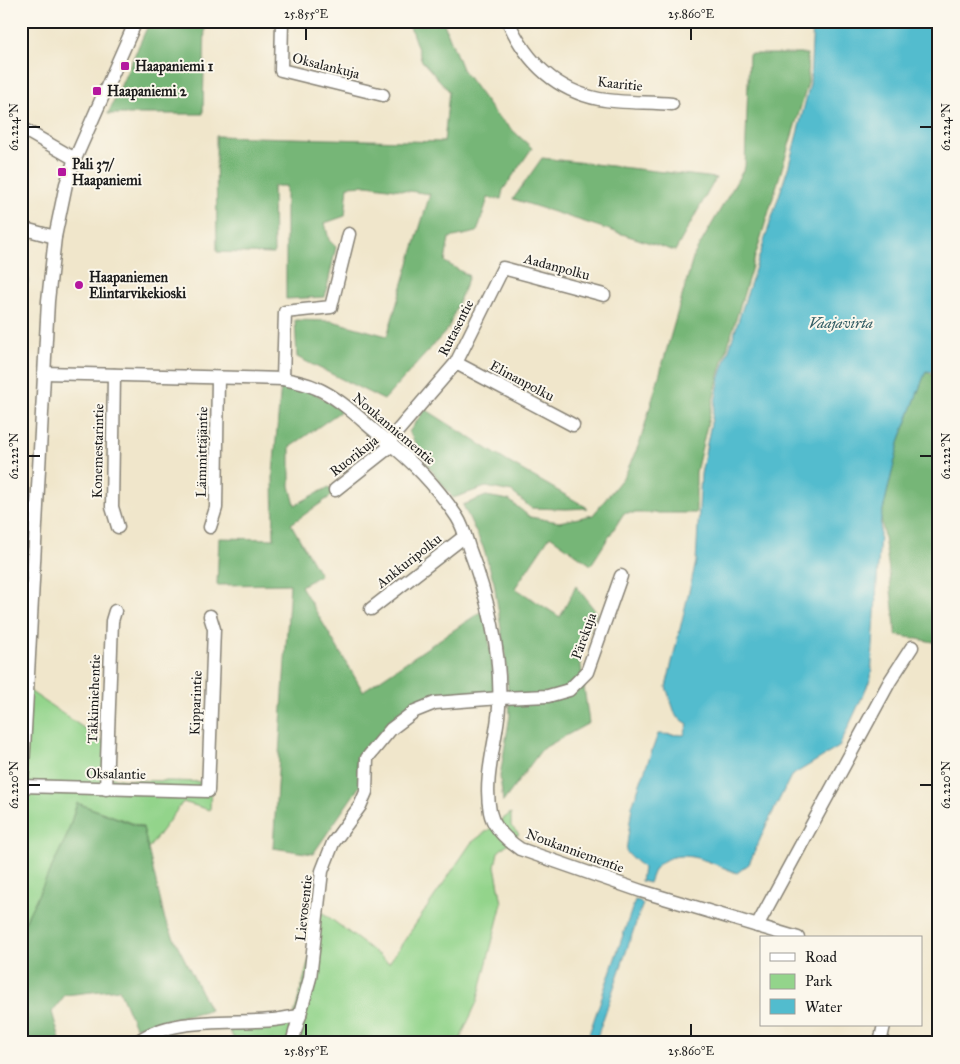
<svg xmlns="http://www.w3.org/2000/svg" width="960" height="1064" viewBox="0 0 960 1064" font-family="'IM FELL Great Primer',serif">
	<rect width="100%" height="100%" fill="#fbf7ec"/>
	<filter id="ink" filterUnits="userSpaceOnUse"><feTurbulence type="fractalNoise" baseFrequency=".02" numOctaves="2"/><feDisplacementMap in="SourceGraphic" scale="10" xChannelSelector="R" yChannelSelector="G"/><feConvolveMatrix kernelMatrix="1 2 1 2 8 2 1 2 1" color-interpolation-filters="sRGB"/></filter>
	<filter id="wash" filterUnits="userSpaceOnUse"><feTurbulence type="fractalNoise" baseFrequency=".0096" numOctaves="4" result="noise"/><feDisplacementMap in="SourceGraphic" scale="20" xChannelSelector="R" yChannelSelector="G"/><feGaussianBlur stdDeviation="1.12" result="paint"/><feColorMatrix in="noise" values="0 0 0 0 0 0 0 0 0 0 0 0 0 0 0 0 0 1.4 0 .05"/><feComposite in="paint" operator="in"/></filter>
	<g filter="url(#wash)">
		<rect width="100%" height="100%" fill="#f0e6cb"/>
		<g fill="#93d48b" stroke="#587854">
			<polygon points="21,685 110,746 110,777 124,780 211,782 210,810 183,802 148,849 143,827 77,803 66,838 21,930"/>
			<polygon points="511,813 511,826 519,834 498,852 495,866 502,903 477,1002 463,1032 460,1043 236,1043 228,1027 292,1022 322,912 389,963 471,843"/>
		</g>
		<g fill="#76b677" stroke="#49694a">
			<polygon points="150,21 205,21 203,114 108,114"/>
			<polygon points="408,21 443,21 462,69 495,114 532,148 503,190 501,199 488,198 477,232 449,238 445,262 469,276 448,329 384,400 297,357 295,320 332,321 387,336 430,194 367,185 348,186 345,216 325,223 329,240 336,247 325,297 286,299 286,186 273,186 274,254 217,252 216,136 444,142 449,91 422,61"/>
			<polygon points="749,54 807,54 808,83 719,375 696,472 696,513 624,513 591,565 550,536 515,588 560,617 576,586 597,613 579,652 589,723 542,749 503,802 500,776 510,715 505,654 494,582 483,547 463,505 486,496 509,500 530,517 559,522 593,515 625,475 640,442 694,255 745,167"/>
			<polygon points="542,158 716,178 675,251 513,199"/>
			<polygon points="21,239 27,239 28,283 21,283"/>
			<polygon points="21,308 27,309 26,355 30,368 24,546 21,546"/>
			<polygon points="926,371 939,379 939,643 896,635 888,563 881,518 900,439"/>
			<path d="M281,385C310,388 318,394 341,411L290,447V486L295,505L329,487L334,494L291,524L320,575L301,586L363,691L485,609L496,694L434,700L388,727L356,761L361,784L313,854L273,848L290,584L217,585L219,538L274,539L273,473Z"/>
			<polygon points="425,409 508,462 588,508 566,509 531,508 512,492 486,487 453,498 429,467 409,432"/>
			<polygon points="77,803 143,828 165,920 210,1010 135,1027 119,989 65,995 52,1012 61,1043 21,1043 21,930 66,838"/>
		</g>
		<g fill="#52bcce" stroke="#376c75">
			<path d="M813,21H939V373L926,371L900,439L881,518L871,678L839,747L791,776L766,826L749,864L737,873C712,864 680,844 657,866C653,870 651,878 649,883L641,881L643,868L626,852L632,806L658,734L684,735L688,724L676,716L666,687L696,562L701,474L720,377L789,165L810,84Z"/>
			<polygon points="635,900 640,901 643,904 639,914 595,1043 586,1043"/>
		</g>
	</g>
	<g filter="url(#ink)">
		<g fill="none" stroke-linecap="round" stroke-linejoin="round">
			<defs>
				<g id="minor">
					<polyline points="282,21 281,70 383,95"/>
					<path d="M508,21C526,61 555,90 599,99C619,103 650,102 672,104"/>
					<polyline points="21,128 75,159"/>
					<polyline points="21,228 55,237"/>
					<polyline points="456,363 573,425"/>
					<path d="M44,373L283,379C294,381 305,383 316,388C340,398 362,421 382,437C413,462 435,484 457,517C463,526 466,538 469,548C488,598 502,654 499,707C497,741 483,777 490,812C493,828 507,840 520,849L641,891L798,938"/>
					<polyline points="114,375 112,507 118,527"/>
					<polyline points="283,379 285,312 331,307 349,234"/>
					<polyline points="388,442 456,363 503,268 604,295"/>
					<polyline points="335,490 392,445"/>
					<polyline points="210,527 216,508 218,378"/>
					<polyline points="371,609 465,536"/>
					<polyline points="21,786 208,791 214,629 210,616"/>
					<polyline points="22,786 48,301 55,237 66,184 75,159 136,21"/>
					<polyline points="106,789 112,621 115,611"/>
					<polyline points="757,926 890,681 912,647"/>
					<path d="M136,1043C170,1016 231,1024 273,1020C282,1019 291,1017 300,1016"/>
					<polyline points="292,1043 310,978 322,871 333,843 360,806 366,792 367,758 391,729 415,711 435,703 500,698 548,696 569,690 587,672 621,576"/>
					<polyline points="880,1043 884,1025"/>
				</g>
			</defs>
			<use href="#minor" stroke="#868174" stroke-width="15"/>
			<use href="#minor" stroke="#fff" stroke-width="12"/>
		</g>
	</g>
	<path fill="none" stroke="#1c1c1c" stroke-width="2" d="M306,28V40M691,28V40M28,127H40M920,127H932M28,456H40M920,456H932M28,785H40M920,785H932M306,1024V1036M691,1024V1036"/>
	<g fill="#b5179e" stroke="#fbf7ec" stroke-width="2">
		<rect x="120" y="61" width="10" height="10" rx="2.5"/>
		<rect x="92" y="86" width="10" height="10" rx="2.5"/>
		<rect x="57" y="167" width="10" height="10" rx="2.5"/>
		<circle cx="79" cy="285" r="5"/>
	</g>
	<g text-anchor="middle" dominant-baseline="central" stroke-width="4" stroke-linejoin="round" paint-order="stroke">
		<g font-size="14" font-weight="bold" fill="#1c1c1c" stroke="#fbf7ec" text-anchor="start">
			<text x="135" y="66">Haapaniemi 1</text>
			<text x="107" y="91">Haapaniemi 2</text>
			<text x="72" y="164">Pali 37/<tspan x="72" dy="16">Haapaniemi</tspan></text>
			<text x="89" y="277">Haapaniemen<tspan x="89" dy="16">Elintarvikekioski</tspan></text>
		</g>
		<g font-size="14" fill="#1c1c1c" stroke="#fbf7ec">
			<text transform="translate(326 66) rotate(14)">Oksalankuja</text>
			<text transform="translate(620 84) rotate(6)">Kaaritie</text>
			<text transform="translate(557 267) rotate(15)">Aadanpolku</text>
			<text transform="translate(456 328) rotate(-63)">Rutasentie</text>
			<text transform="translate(522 381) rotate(28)">Elinanpolku</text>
			<text transform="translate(394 429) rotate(40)">Noukanniementie</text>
			<text transform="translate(98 451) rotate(-89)">Konemestarintie</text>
			<text transform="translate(202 452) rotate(-89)">Lämmittäjäntie</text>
			<text transform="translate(354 456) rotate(-38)">Ruorikuja</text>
			<text transform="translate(409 561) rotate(-38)">Ankkuripolku</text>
			<text transform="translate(584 636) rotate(-70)">Pärekuja</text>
			<text transform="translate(94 699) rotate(-88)">Täkkimiehentie</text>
			<text transform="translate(196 703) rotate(-88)">Kipparintie</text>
			<text transform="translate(116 774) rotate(1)">Oksalantie</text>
			<text transform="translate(575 851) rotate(20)">Noukanniementie</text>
			<text transform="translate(304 908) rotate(-84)">Lievosentie</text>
		</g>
		<g font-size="15" font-style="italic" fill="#325c63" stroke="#fbf7ec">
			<text x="841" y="323">Vaajavirta</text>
		</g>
	</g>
	<rect width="960" height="1064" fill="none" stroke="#fbf7ec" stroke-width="55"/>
	<rect x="760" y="936" width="162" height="90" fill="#fbf7ec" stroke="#a29f99"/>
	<rect x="770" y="953" width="25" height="8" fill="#ffffff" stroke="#a29f99"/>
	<text x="805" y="962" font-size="15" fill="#1c1c1c">Road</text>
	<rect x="770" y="974" width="25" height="15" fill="#93d48b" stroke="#a29f99"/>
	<text x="805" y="986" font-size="15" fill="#1c1c1c">Park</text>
	<rect x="770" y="999" width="25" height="15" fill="#52bcce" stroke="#a29f99"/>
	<text x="805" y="1012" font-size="15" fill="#1c1c1c">Water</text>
	<rect x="28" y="28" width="904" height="1008" fill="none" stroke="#1c1c1c" stroke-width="2"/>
	<g font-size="12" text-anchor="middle" fill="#1c1c1c">
		<text x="306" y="18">25.855°E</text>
		<text x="691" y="18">25.860°E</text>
		<text transform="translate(14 127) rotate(-90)" y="4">62.224°N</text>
		<text transform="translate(946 127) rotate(-90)" y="4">62.224°N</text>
		<text transform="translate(14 456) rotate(-90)" y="4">62.222°N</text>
		<text transform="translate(946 456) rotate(-90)" y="4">62.222°N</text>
		<text transform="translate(14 785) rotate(-90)" y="4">62.220°N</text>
		<text transform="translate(946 785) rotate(-90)" y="4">62.220°N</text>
		<text x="306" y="1055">25.855°E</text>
		<text x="691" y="1055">25.860°E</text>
	</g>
</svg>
